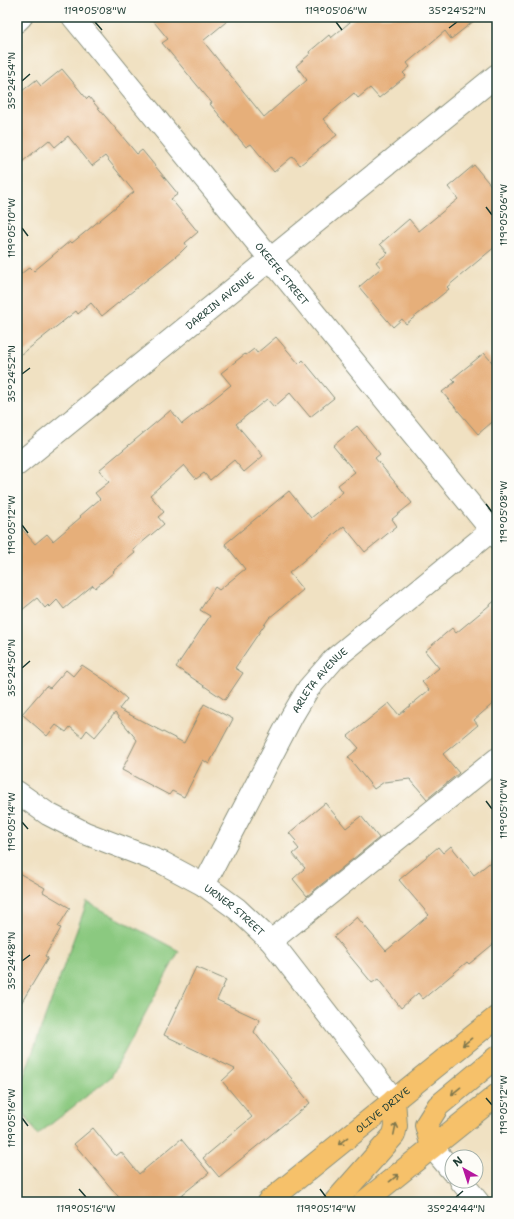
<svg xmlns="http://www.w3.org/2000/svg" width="514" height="1219" viewBox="0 0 514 1219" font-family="'Shantell Sans',sans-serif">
	<rect width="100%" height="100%" fill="#fdfcf7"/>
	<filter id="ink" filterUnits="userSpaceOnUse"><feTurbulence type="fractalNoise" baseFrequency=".025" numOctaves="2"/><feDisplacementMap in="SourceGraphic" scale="8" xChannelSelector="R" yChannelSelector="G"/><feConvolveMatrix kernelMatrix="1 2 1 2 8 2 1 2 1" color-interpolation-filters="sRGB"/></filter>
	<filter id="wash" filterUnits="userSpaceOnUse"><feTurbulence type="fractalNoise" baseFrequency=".012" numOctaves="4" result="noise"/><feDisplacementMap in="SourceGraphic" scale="16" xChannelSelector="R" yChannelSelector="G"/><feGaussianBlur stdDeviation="0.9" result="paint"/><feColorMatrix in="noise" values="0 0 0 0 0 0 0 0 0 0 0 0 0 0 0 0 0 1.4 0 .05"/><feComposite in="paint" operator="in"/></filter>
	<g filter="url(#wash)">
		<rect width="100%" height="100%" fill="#f0e1c2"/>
		<polygon fill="#8bc980" stroke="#55835a" points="87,902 179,951 111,1077 37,1135 17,1102 17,1095"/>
		<g id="blocks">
			<g fill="#e6af7a">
				<polygon points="150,17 232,17 203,41 264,117 307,80 296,66 310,54 309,52 329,35 331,38 356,17 479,17 451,39 445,31 407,63 410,67 403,73 406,76 379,98 370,88 358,98 354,93 323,119 337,135 300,165 293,156 274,172 251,144 246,147 210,104 212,103 162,43 168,39"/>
				<polygon points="62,69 87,99 89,97 137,154 142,150 178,194 171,199 198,232 185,243 187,246 181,252 102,316 91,303 78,314 76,311 17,358 17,277 30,267 34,271 70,241 72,243 134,192 105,156 92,166 68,136 55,147 49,140 17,166 17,95 36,80 41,86"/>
				<polygon points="474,165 497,193 497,245 447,287 449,289 406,324 402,319 393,327 359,287 381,268 376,262 388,253 380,244 409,219 419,231 458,199 448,187"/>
				<polygon points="276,337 299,364 303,360 334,398 310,417 290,393 274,407 267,399 236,424 263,456 244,472 234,460 210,480 204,473 196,479 184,465 150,495 164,512 158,517 164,524 133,550 135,553 113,571 114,572 95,588 93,585 64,609 57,600 50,607 48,605 45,608 37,598 17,614 17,523 35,544 47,534 53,541 81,517 80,516 100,499 95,493 109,482 99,470 171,410 182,424 231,385 221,373 245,354 246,355 254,349 257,353"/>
				<polygon points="484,353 497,368 497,418 478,434 442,392 455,382 452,379"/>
				<polygon points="357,426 380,454 375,458 412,503 392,519 397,526 365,552 344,526 289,573 303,590 269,618 235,668 243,673 225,700 176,667 210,616 200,610 215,587 219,590 245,569 225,544 289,491 311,518 343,492 338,485 355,472 333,446"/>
				<polygon points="497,599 497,700 474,720 478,725 443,754 459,773 427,799 410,779 384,782 374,789 348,757 359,748 348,736 389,703 399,715 429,690 422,682 439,668 425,651 452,628 456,633"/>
				<polygon points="82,665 109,683 127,699 119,709 184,743 204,704 233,719 209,764 203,760 184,797 172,791 169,795 122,770 137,740 115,713 95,737 87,730 82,737 70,727 66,732 56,725 47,736 22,714 46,686 50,688 66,670 73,676"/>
				<polygon points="325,803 346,828 361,816 379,838 307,896 293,879 305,868 293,854 299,849 294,843 296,841 289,833"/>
				<polygon points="451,846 474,875 497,857 497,941 469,964 467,962 423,999 418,993 401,1008 378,979 372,983 334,937 357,917 386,951 429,915 399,880 438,847 443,853"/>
				<polygon points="17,872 45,888 43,892 70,908 58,927 61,928 45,956 48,958 17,1010"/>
				<polygon points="196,967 226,980 217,1000 260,1020 254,1032 292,1079 291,1079 310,1103 219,1177 203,1158 252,1117 222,1081 235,1069 164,1035"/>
				<polygon points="93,1128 116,1156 121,1152 139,1174 181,1139 209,1173 173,1202 123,1202 74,1144"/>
			</g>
		</g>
	</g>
	<g filter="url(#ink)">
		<use href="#blocks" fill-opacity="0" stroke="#888f7b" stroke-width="1"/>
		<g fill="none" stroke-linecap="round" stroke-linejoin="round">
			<defs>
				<g id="minor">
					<path id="s1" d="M73,17L497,537"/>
					<polyline points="17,21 21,17"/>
					<path id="s2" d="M17,465L497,75"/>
					<path id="s3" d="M17,792L48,814L85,833L163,863L204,885L237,909L271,941L394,1100"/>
					<path id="s4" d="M204,885L292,716L308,689L334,659L497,526"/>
					<polyline points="271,941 497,759"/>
					<polyline points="432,1147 452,1171"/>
					<polyline points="461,1181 478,1202"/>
				</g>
				<g id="major">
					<polyline points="432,1147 426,1125 438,1106 497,1057"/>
					<path id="s5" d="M268,1202L497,1017"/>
					<polyline points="335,1202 394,1135 396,1126 394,1100"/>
					<polyline points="364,1202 497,1095"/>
				</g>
			</defs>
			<use href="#minor" stroke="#888f7b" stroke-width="24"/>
			<use href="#major" stroke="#888f7b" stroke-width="24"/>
			<use href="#minor" stroke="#fff" stroke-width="22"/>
			<use href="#major" stroke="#f6c16b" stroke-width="22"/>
		</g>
		<defs><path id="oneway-shaft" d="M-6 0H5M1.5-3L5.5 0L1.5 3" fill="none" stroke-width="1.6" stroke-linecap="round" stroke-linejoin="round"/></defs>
		<g stroke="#80784d">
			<use href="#oneway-shaft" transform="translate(467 1042) rotate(141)"/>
			<use href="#oneway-shaft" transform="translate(456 1091) rotate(141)"/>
			<use href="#oneway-shaft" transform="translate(395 1129) rotate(-78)"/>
			<use href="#oneway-shaft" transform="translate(343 1141) rotate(141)"/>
			<use href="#oneway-shaft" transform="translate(394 1178) rotate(-39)"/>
		</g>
	</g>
	<path fill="none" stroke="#1f3d34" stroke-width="1.5" d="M95,22L102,30M336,22L342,30M449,28L457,22M22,81L30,74M486,207L492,215M22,228L28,236M22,374L30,368M486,504L492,512M22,525L28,533M22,668L30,661M486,801L492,809M22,822L28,829M22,961L30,955M486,1098L492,1105M22,1118L28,1126M79,1189L86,1197M320,1189L326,1197M456,1197L463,1191"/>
	<g text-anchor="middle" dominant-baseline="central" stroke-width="3" stroke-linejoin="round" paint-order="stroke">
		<g font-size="10" fill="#1f3d34" stroke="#fdfcf7">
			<text stroke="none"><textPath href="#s1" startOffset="331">OKEEFE STREET</textPath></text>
			<text stroke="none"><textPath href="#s2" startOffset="261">DARRIN AVENUE</textPath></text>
			<text stroke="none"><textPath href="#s4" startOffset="236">ARLETA AVENUE</textPath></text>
			<text stroke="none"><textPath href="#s3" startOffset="249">URNER STREET</textPath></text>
			<text stroke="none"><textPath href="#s5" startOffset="147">OLIVE DRIVE</textPath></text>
		</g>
	</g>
	<rect width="514" height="1219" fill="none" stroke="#fdfcf7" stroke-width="44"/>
	<g transform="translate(464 1169) rotate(321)"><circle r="19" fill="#fdfcf7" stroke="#a4b0a9"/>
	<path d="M0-3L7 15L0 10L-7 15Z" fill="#b5179e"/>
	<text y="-6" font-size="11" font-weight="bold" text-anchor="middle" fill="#1f3d34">N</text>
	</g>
	<rect x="22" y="22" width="470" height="1175" fill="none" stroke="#1f3d34" stroke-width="1.5"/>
	<g font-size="10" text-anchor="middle" fill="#1f3d34">
		<text x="95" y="14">119°05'08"W</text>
		<text x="336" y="14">119°05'06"W</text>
		<text x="457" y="14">35°24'52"N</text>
		<text transform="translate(11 81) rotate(-90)" y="4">35°24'54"N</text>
		<text transform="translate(503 215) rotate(-90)" y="4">119°05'06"W</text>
		<text transform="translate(11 228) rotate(-90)" y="4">119°05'10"W</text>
		<text transform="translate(11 374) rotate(-90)" y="4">35°24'52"N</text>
		<text transform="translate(503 512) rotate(-90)" y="4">119°05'08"W</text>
		<text transform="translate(11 525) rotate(-90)" y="4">119°05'12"W</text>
		<text transform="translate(11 668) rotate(-90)" y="4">35°24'50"N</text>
		<text transform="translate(503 809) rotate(-90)" y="4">119°05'10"W</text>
		<text transform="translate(11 822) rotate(-90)" y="4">119°05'14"W</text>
		<text transform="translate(11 961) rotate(-90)" y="4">35°24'48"N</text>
		<text transform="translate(503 1105) rotate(-90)" y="4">119°05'12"W</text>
		<text transform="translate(11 1118) rotate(-90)" y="4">119°05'16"W</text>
		<text x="86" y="1212">119°05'16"W</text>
		<text x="326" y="1212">119°05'14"W</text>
		<text x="456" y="1212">35°24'44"N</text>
	</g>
</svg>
